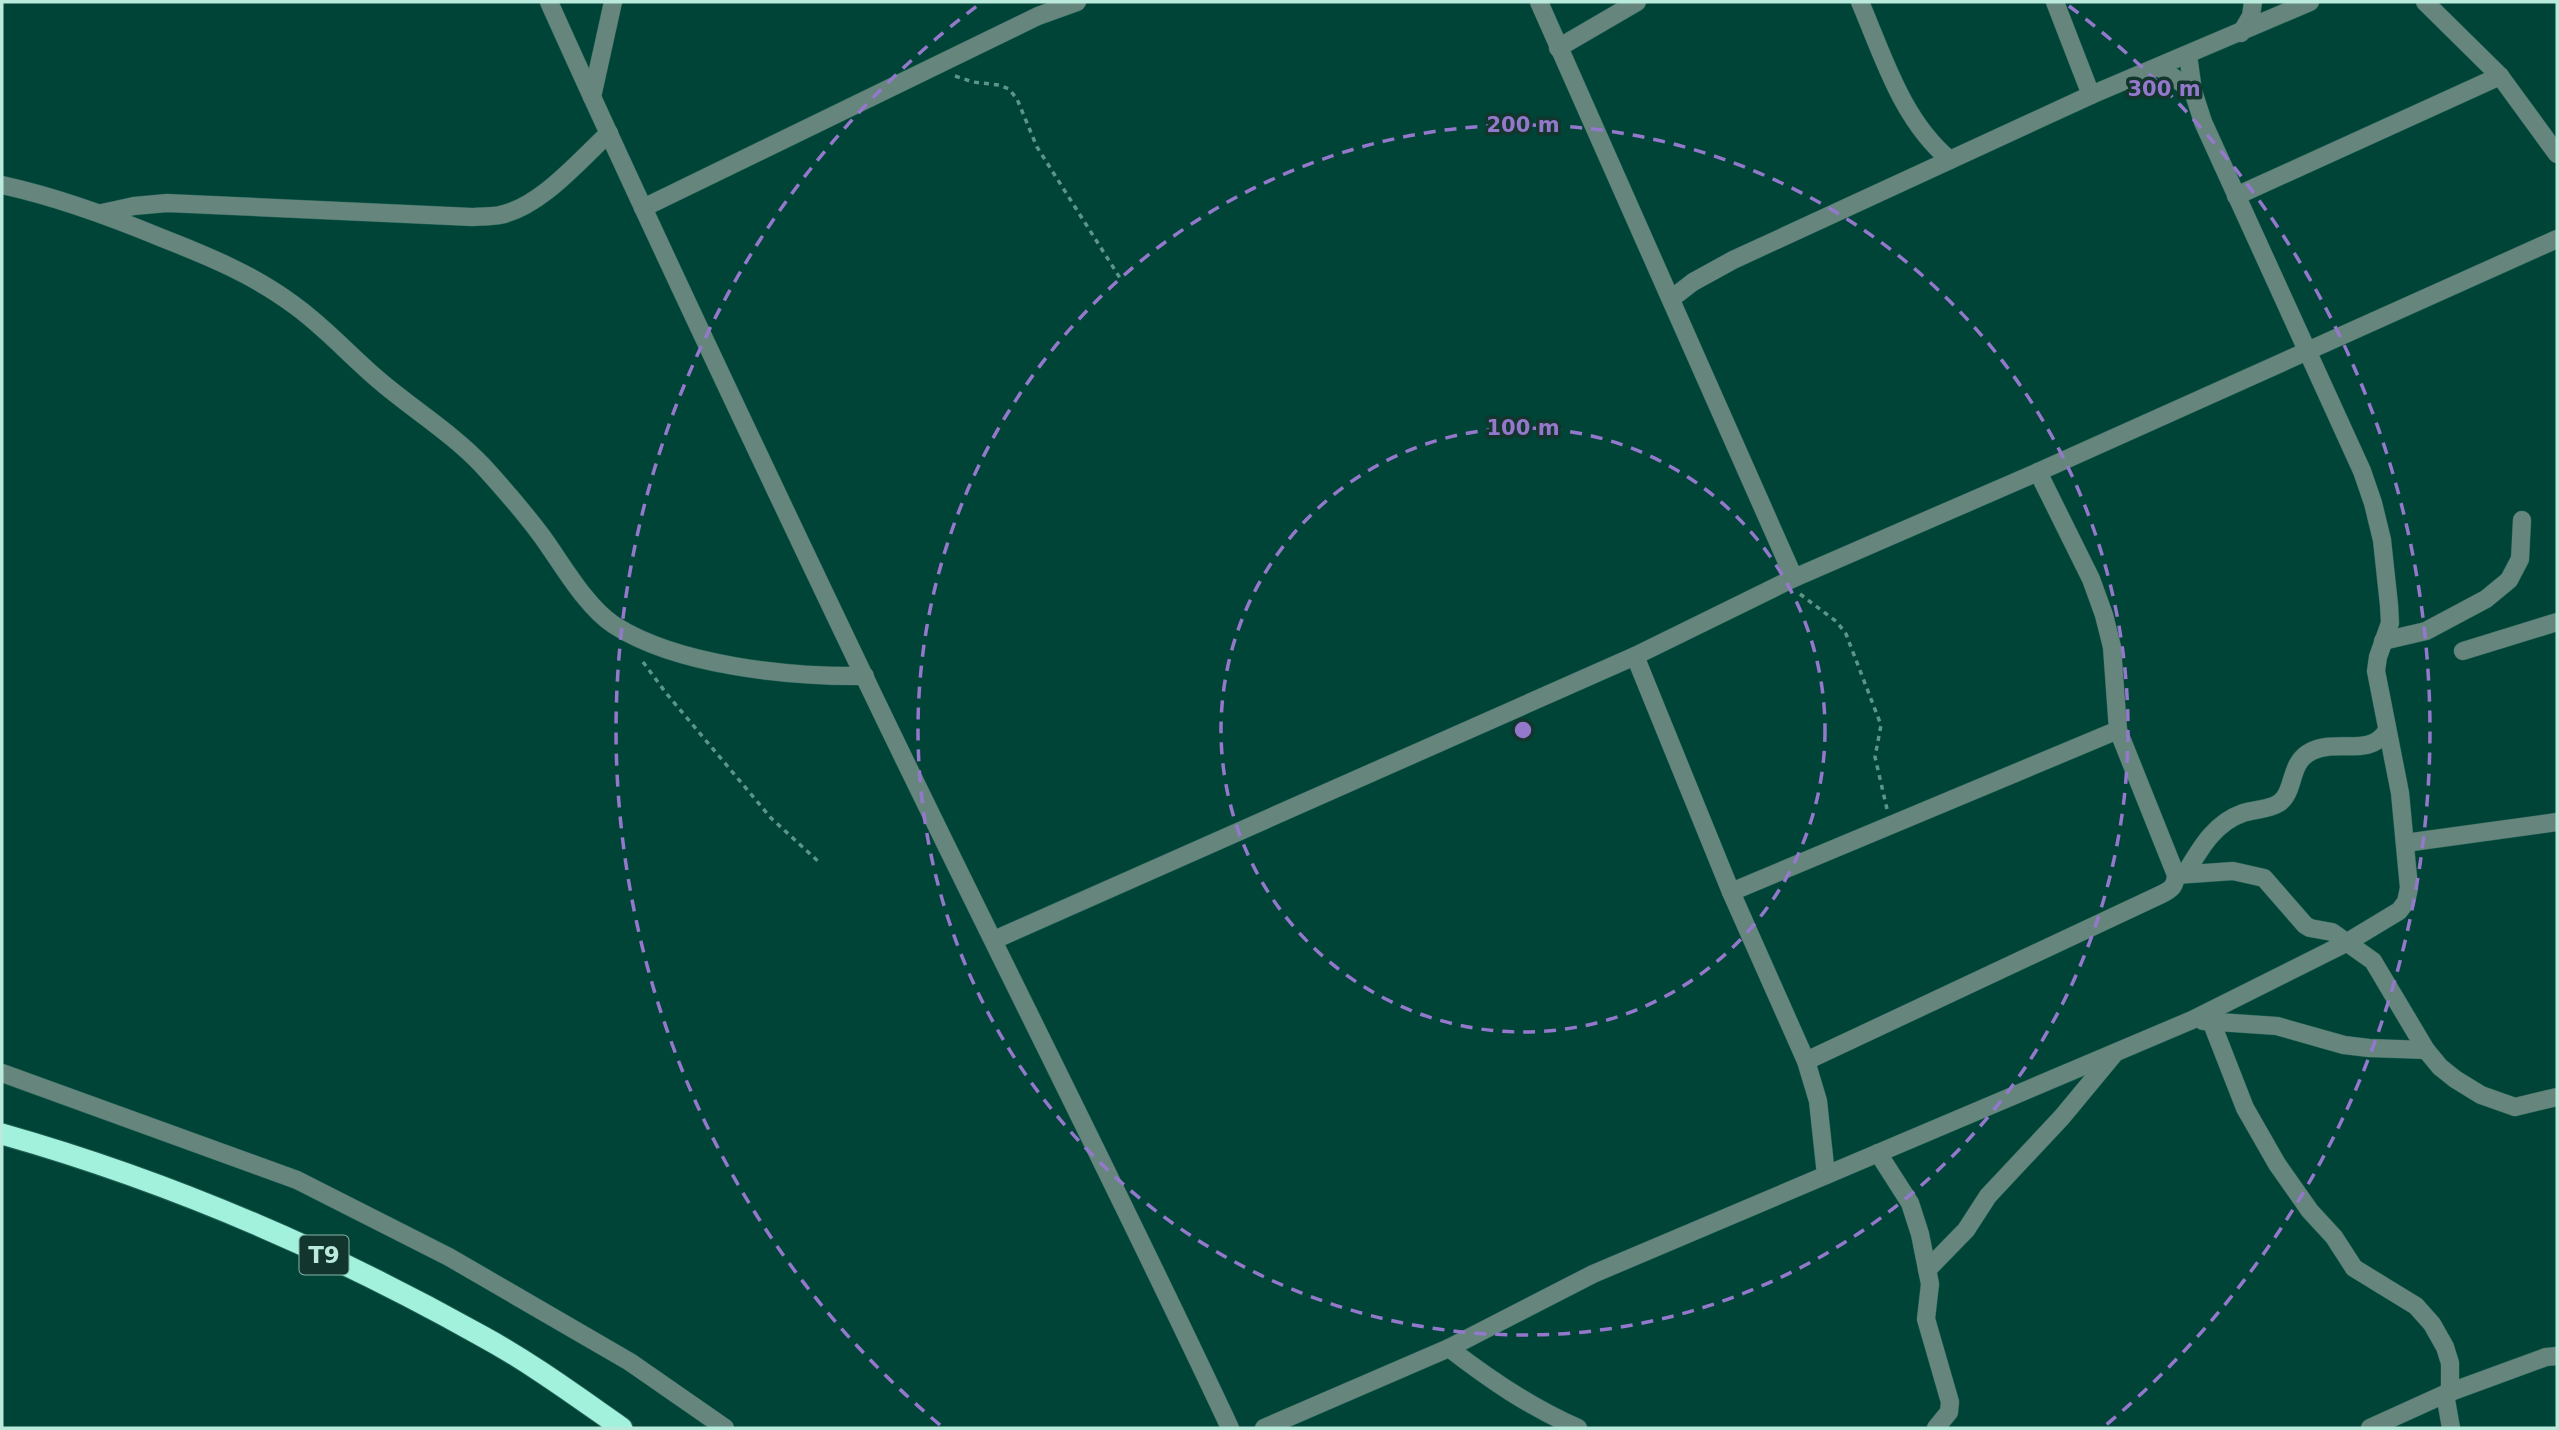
<svg xmlns="http://www.w3.org/2000/svg" width="2559" height="1430" viewBox="0 0 2559 1430" font-family="'DejaVu Sans',sans-serif">
	<rect width="100%" height="100%" fill="#004337"/>
	<g fill="none" stroke-linecap="round" stroke-linejoin="round">
		<defs>
			<g id="minor">
				<path d="M549,2C651,229 758,454 865,678C985,929 1112,1176 1230,1428"/>
				<polyline points="1539,2 1794,578"/>
				<path d="M1860,2C1884,58 1902,120 1950,160"/>
				<polyline points="2055,2 2091,95"/>
				<polyline points="2425,2 2500,76 2557,154"/>
				<polyline points="2241,33 2251,16 2253,2"/>
				<polyline points="1558,48 1637,2"/>
				<polyline points="2159,67 2193,91"/>
				<polyline points="592,97 613,2"/>
				<path d="M2,185C57,197 109,216 162,238C208,256 254,275 294,305C325,327 351,357 381,382C414,410 453,434 483,466C503,488 523,511 541,535C561,562 585,606 614,625C678,666 790,677 865,676"/>
				<polyline points="2236,196 2500,76"/>
				<polyline points="643,208 1038,16 1077,2"/>
				<path d="M102,213L134,206L167,203L472,217C481,216 491,217 500,215C540,207 579,161 609,133"/>
				<polyline points="1671,299 1693,282 1733,260 2091,95 2310,2"/>
				<polyline points="2383,641 2426,631 2486,599 2509,580 2520,559 2522,520"/>
				<polyline points="2463,651 2557,622"/>
				<polyline points="1635,656 1731,892 1806,1061 1818,1101 1826,1175"/>
				<polyline points="2405,843 2557,822"/>
				<path d="M2185,874C2200,849 2214,823 2243,813C2254,809 2269,810 2279,803C2296,791 2288,762 2312,751C2337,739 2369,757 2386,732"/>
				<polyline points="2176,875 2233,871 2264,878 2305,925 2310,928 2332,932 2373,961 2426,1050 2440,1067 2455,1079 2481,1095 2515,1107 2557,1097"/>
				<polyline points="1731,892 2118,730"/>
				<polyline points="994,940 1635,656 1794,578 2038,472 2557,239"/>
				<polyline points="2203,1021 2277,1026 2344,1045 2369,1048 2426,1050"/>
				<polyline points="2211,1021 2245,1108 2277,1164 2310,1211 2334,1237 2354,1268 2416,1306 2432,1324 2445,1347 2450,1363 2450,1392"/>
				<path d="M1806,1061L2162,894C2172,889 2175,886 2176,875L2118,730L2112,647L2104,615L2091,579L2038,472"/>
				<polyline points="2,1073 297,1180 449,1257 630,1362 725,1428"/>
				<polyline points="1878,1153 1910,1203 1920,1234 1930,1284 1926,1319 1950,1402 1949,1412 1936,1428"/>
				<polyline points="1927,1270 1966,1230 1988,1196 2062,1117 2115,1053"/>
				<path d="M1449,1348C1490,1380 1530,1407 1578,1428"/>
				<polyline points="2445,1394 2451,1428"/>
				<polyline points="1264,1428 1449,1348 1593,1274 2192,1020 2346,943 2399,911 2406,902 2409,888 2400,793 2376,671 2378,657 2390,623 2389,605 2382,540 2373,503 2362,471 2203,122 2193,91 2188,55"/>
				<polyline points="2370,1428 2445,1394 2546,1357 2557,1356"/>
			</g>
			<path id="highway" d="M2,1134C168,1181 330,1251 480,1335C530,1362 576,1396 622,1428"/>
		</defs>
		<use href="#minor" stroke="#216155" stroke-width="19"/>
		<use href="#highway" stroke="#216155" stroke-width="23"/>
		<g stroke="#5c9689" stroke-width="3.5" stroke-dasharray="5 5" stroke-linecap="butt">
			<polyline points="955,76 973,82 999,85 1009,89 1017,99 1037,147 1120,278"/>
			<polyline points="1800,594 1837,622 1846,634 1881,725 1875,757 1887,809"/>
			<polyline points="643,662 666,693 771,818 820,863"/>
		</g>
		<use href="#minor" stroke="#66867d" stroke-width="18"/>
		<use href="#highway" stroke="#a1f1dc" stroke-width="21"/>
	</g>
	<g fill="none" stroke="#9478cb" stroke-width="3.5" stroke-dasharray="12 9">
		<circle cx="1523" cy="730" r="302"/>
		<circle cx="1523" cy="730" r="605"/>
		<path d="M940 1425A907 907 0 0 1 977 6M2069 6A907 907 0 0 1 2106 1425"/>
	</g>
	<g text-anchor="middle" dominant-baseline="central" stroke-width="7" stroke-linejoin="round" paint-order="stroke">
		<rect fill="#12352d" stroke="#87b4a8" stroke-width="2" x="299.5" y="1235.5" width="49" height="39" rx="5"/>
		<g font-size="23" font-weight="bold" fill="#b9eadc">
			<text x="324" y="1255">T9</text>
		</g>
	</g>
	<circle cx="1523" cy="730" r="10" fill="#9478cb" stroke="#12352d" stroke-width="3.5"/>
	<g font-size="21" text-anchor="middle" font-weight="bold" fill="#9478cb" stroke="#12352d" stroke-width="7" stroke-linejoin="round" paint-order="stroke">
		<text x="2164" y="96">300 m</text>
		<text x="1523" y="132">200 m</text>
		<text x="1523" y="435">100 m</text>
	</g>
	<rect width="2559" height="1430" fill="none" stroke="#b9eadc" stroke-width="7"/>
</svg>
